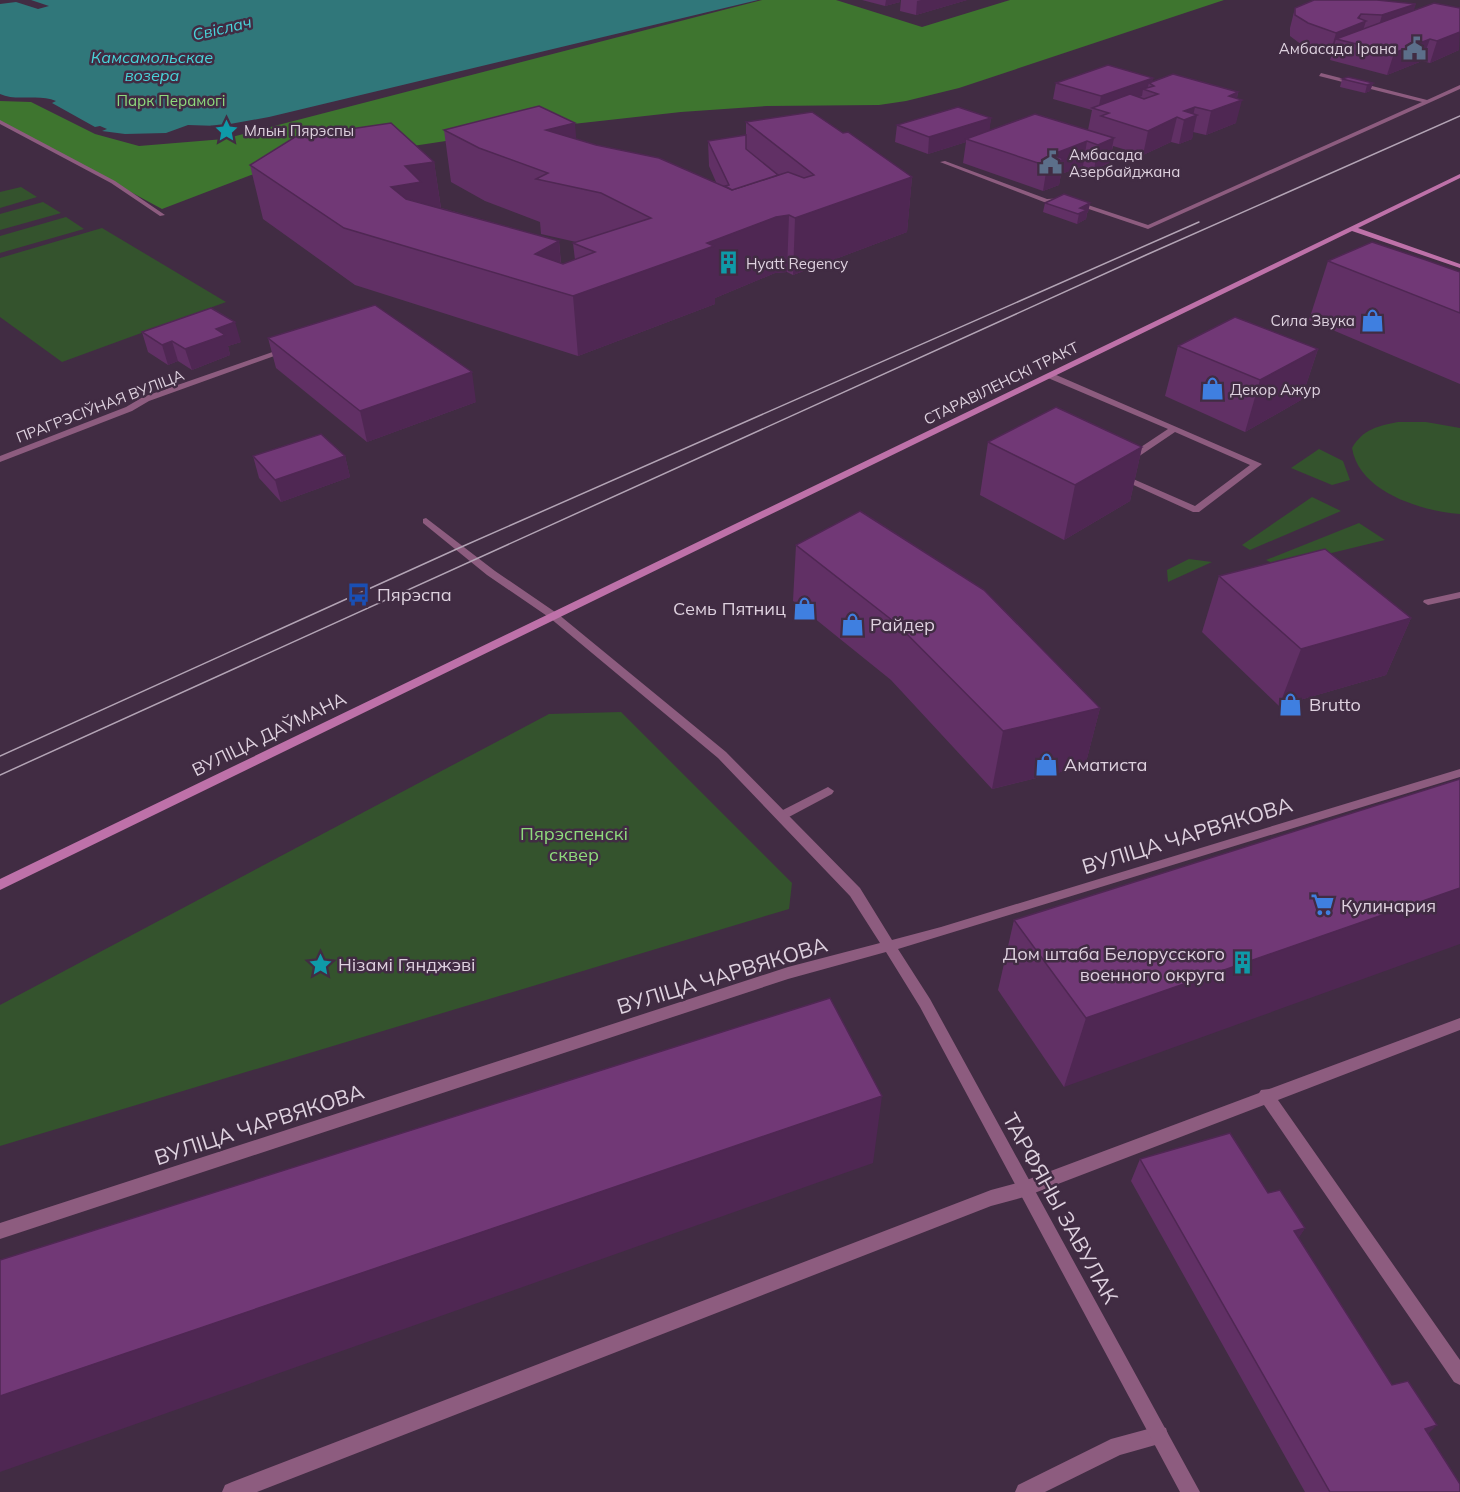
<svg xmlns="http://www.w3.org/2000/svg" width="1460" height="1492" viewBox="0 0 1460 1492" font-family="Mulish,sans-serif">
	<rect width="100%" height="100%" fill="#412c43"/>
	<g fill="#34532d">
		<polygon points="21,187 37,197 0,208 0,192"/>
		<polygon points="43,202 61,213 0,230 0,214"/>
		<polygon points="66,217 84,229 0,253 0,236"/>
		<polygon points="102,228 226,302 62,362 0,317 0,258"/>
		<path d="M1398,422H1426L1460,428V514C1421,511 1359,492 1352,448C1363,429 1378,426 1398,422Z"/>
		<polygon points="1319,449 1343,461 1350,480 1332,485 1291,468"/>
		<polygon points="1312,497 1341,511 1250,550 1242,545"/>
		<polygon points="1359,523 1385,540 1278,566 1266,560"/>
		<polygon points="1189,559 1212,562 1168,582 1167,570"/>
		<polygon points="621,712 792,883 789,909 0,1146 0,1005 549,714"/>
	</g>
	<polygon fill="#3e752f" points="762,0 836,0 922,27 1010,0 1224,0 959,88 906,101 879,105 767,106 681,112 519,130 314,161 251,175 162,209 0,121 0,101 31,102 95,134 139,146 224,139"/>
	<path fill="#30777a" d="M31,0H758L269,117L219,126L188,125L166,133L125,134L102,131L107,129L100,126L95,127L52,103L56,101C39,93 17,102 0,94V4L16,2L38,9L49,6Z"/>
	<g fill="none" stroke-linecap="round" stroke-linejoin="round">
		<g fill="#8d5c7f" fill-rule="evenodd">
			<polygon points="1321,73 1427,100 1460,85 1460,89 1148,229 1065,201 1044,202 940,162 945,161 1047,199 1067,198 1148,225 1422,102 1319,76"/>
			<polygon points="284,348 291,350 149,401 132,411 0,462 0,456 126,407 143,397"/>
			<polygon points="1048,374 1054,374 1262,464 1199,512 1193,512 1116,477 1118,475 1124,475 1195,506 1250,465 1175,432 1132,461 1126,461 1126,457 1168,429 1048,378"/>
			<polygon points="1460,592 1460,598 1428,605 1423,602 1424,600"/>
			<polygon points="828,787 834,791 832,794 787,818 779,818 777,815 779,812"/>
			<polygon points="1460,1018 1460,1030 1278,1100 1460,1360 1460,1385 1454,1382 1264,1105 1024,1197 991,1206 257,1492 222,1492 225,1485 232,1482 991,1190 1024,1181 1259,1093 1261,1090 1269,1089"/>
			<polygon points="1159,1426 1166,1428 1168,1435 1166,1442 1120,1455 1045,1492 1015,1492 1018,1485 1111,1439"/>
		</g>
		<g fill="#8d5c7f" fill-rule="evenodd">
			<polygon points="0,120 115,181 165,215 160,216 111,183 0,124"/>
			<polygon points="426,518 495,571 558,614 726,752 860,888 892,940 941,927 1460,769 1460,777 898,949 930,999 1200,1492 1180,1492 920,1007 886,952 788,979 0,1239 0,1223 788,967 880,943 850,896 718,758 550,618 487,575 423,523 423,519"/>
		</g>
		<polygon fill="#be71a9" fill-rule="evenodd" points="1460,174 1460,178 1358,228 1460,264 1460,268 1352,231 0,890 0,879"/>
		<g stroke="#b3a4b5" stroke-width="1.5">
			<polyline points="0,756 459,548 1199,222"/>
			<polyline points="0,775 1146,255 1460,116"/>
		</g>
	</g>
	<g fill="#613065">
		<polygon points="862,0 900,0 900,2 885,6"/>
		<polygon points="901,0 967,0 916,15 900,11"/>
		<polygon points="1295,8 1414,10 1459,50 1430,63 1422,61 1387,75 1330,60 1332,54 1330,54 1302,45 1290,36 1290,28"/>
		<polygon points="1153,78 1152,81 1238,92 1237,98 1236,123 1206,135 1193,132 1192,139 1179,144 1171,142 1143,155 1113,146 1109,163 1094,170 1083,166 1061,174 1059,185 1043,191 963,163 966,142 928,154 895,142 897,125 991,118 989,130 1088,130 1092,110 1053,99 1056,83"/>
		<polygon points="1342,79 1373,83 1370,91 1365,93 1340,87"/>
		<polygon points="746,122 843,133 912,177 907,232 793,275 787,272 775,273 715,298 715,304 578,356 355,285 263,219 250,165 434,162 441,208 559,241 561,263 563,264 575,260 573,243 576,242 541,234 540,222 485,201 451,182 444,130 576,139 716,182 709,166 708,141 746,135"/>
		<polygon points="1045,203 1090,203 1088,212 1087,213 1086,219 1077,224 1043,212"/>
		<polygon points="1328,261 1460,272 1460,384 1309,320"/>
		<polygon points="142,332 241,342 228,346 230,355 192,370 178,361 168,365 148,352"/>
		<polygon points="268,338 476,402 367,442 276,368"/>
		<polygon points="1178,346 1318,349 1301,400 1245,432 1165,396"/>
		<polygon points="988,442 1142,447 1130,501 1064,540 980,495"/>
		<polygon points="253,456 345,456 350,477 281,502 259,478"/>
		<polygon points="796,545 1100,708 1085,766 992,789 891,680 793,601"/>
		<polygon points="1219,576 1411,618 1386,675 1279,706 1202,632"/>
		<polygon points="1460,779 1064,1087 998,990 1014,920"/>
		<polygon points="1140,1159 1268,1193 1305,1228 1298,1238 1392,1385 1428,1434 1460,1492 1305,1492 1131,1181"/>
	</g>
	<g fill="#4f2753">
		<polygon points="886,0 900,0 900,2 885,6"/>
		<polygon points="921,0 967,0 916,15 917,1"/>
		<polygon points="1416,4 1409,25 1376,36 1382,15"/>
		<polygon points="1361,14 1358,24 1366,21 1359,43 1336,39 1332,54 1330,54 1336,33 1358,18"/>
		<polygon points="1460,28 1459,50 1430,63 1437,41"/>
		<polygon points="1430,39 1422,61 1387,75 1394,53"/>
		<polygon points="1153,78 1152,84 1149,83 1147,90 1143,89 1142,96 1102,111 1098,110 1101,96"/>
		<polygon points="1373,83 1370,91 1365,93 1367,85"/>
		<polygon points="1238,92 1236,102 1242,100 1236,123 1206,135 1211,111 1229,96"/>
		<polygon points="1195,107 1193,116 1197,115 1192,139 1179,144 1184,120 1184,111"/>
		<polygon points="1177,117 1171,142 1143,155 1148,131"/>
		<polygon points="991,118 989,135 966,139 966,142 928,154 929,137"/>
		<polygon points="575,123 579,174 546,130"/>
		<polygon points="1114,138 1109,163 1094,170 1098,145"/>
		<polygon points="1087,141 1083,166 1061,174 1059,185 1043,191 1047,166 1051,155"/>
		<polygon points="434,162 442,216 429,237 391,187 405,166"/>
		<polygon points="912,177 907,232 793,275 795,218"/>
		<polygon points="1090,203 1088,212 1087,213 1086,219 1077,224 1080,208"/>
		<polygon points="789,215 787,272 775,273 715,298 715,304 578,356 573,296 707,243 732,218"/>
		<polygon points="559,241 563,293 535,254"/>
		<polygon points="235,322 241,342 228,346 230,355 192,370 185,349 216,329"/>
		<polygon points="172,341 178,361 168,365 162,345"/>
		<polygon points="1318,349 1301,400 1245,432 1260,380"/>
		<polygon points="472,372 476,402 367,442 360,411"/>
		<polygon points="1142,447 1130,501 1064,540 1075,485"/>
		<polygon points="345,456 350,477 281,502 275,480"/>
		<polygon points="1411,618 1386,675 1279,706 1301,649"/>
		<polygon points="1100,708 1085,766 992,789 1003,731"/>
		<polygon points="1460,888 1460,944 1064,1087 1086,1018"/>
		<polygon points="882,1096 873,1163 0,1472 0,1396"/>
		<polygon points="1305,1228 1292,1249 1294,1231"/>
		<polygon points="1437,1425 1419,1443 1425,1429"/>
	</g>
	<g fill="#713876" stroke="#4f2753" stroke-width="1.5">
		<polygon points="1314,0 1377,0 1416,4 1382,15 1361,14 1358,18 1366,21 1336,33 1308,23 1295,15 1295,8"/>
		<polygon points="1434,3 1460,8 1460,32 1437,41 1430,39 1394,53 1336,39"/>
		<polygon points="1108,65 1153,78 1101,96 1056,83"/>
		<polygon points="1173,74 1238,92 1229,96 1242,100 1211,111 1195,107 1184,111 1197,115 1184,120 1177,117 1148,131 1101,116 1109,113 1092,108 1130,94 1144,99 1158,94 1143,89 1154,86 1149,83"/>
		<polygon points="1348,77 1373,83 1367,85 1342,79"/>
		<polygon points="539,106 575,123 546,130 596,145 659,158 732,190 788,172 804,178 814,175 746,122 812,112 843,133 848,132 912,177 795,218 789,215 776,217 707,243 714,246 573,296 344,228 250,165 295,137 391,123 434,162 405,166 421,182 391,187 406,199 559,241 535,254 563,264 595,252 573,243 651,218 601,193 536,179 548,173 479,148 444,130"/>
		<polygon points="958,107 991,118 929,137 897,125"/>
		<polygon points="1035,114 1114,138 1098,145 1087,141 1051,155 1064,159 1047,166 966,139"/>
		<polygon points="746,135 746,149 778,175 732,190 725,186 729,185 708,141"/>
		<polygon points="1064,194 1090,203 1080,208 1087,210 1078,214 1045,203"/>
		<polygon points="1372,242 1426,260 1460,272 1460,313 1328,261"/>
		<polygon points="375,305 472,372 360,411 268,338"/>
		<polygon points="211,308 235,322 216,329 225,335 185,349 172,341 162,345 142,332"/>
		<polygon points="1235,317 1318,349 1260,380 1178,346"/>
		<polygon points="1056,407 1142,447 1075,485 988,442"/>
		<polygon points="321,434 345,456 275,480 253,456"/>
		<polygon points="860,511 984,590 1100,708 1003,731 897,624 796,545"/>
		<polygon points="1325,549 1411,618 1301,649 1219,576"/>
		<polygon points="1460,779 1460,888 1086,1018 1014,920"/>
		<polygon points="830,998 882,1096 0,1396 0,1260"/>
		<polygon points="1230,1133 1268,1193 1280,1190 1305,1228 1294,1231 1392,1385 1408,1381 1437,1425 1425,1429 1460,1484 1460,1492 1330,1492 1140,1159"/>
	</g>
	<defs>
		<symbol id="civic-bare" viewBox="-9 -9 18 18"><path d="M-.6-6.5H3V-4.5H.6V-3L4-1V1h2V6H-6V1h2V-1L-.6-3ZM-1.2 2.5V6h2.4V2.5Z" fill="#5c6f8a" stroke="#412c43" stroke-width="2.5" paint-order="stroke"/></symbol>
		<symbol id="sight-bare" viewBox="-9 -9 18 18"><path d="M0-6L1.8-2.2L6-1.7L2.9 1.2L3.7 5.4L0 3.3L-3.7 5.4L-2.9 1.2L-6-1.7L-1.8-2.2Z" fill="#0f9aa8" stroke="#412c43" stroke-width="2.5" paint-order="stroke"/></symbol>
		<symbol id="building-bare" viewBox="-9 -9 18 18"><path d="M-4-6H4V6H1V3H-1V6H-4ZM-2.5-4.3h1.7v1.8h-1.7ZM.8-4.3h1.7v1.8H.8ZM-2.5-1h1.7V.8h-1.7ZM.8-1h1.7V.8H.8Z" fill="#0f9aa8" stroke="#412c43" stroke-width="2.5" paint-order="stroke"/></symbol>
		<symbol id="shop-bare" viewBox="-9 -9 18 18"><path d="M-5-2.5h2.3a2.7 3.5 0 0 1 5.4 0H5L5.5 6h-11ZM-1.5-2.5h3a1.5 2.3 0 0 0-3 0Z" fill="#3f7fe0" stroke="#412c43" stroke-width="2.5" paint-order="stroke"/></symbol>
		<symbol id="bus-bare" viewBox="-9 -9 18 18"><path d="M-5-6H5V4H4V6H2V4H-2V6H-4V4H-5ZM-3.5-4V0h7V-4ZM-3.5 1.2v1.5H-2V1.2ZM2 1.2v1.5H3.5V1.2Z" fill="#1a4fb4" stroke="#412c43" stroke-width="2.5" paint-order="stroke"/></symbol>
		<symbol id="supermarket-bare" viewBox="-9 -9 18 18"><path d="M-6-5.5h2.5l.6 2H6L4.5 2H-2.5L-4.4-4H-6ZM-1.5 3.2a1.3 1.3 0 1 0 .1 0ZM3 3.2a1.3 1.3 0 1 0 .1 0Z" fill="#3f7fe0" stroke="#412c43" stroke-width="2.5" paint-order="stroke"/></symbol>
	</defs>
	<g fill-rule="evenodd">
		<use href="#civic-bare" x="1398" y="32" width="33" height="33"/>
		<use href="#sight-bare" x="210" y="114" width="33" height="33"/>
		<use href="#civic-bare" x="1034" y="146" width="33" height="33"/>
		<use href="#building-bare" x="712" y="246" width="33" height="33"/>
		<use href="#shop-bare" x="1356" y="304" width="33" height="33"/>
		<use href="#shop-bare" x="1196" y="372" width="33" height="33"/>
		<use href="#bus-bare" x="342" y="578" width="33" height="33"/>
		<use href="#shop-bare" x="788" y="592" width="33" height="33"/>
		<use href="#shop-bare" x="836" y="608" width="33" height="33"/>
		<use href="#shop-bare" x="1274" y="688" width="33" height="33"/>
		<use href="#shop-bare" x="1030" y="748" width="33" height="33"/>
		<use href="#supermarket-bare" x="1306" y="888" width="33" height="33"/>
		<use href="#building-bare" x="1226" y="946" width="33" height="33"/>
		<use href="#sight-bare" x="304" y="948" width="33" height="33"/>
	</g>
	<g text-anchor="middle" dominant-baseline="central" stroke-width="5" stroke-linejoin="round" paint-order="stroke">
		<g font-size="15" fill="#ded1df" stroke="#412c43" text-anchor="start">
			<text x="1397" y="48" text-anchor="end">Амбасада Ірана</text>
			<text x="244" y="130">Млын Пярэспы</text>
			<text x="1069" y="154">Амбасада<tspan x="1069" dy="17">Азербайджана</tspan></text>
			<text x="746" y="263">Hyatt Regency</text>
			<text x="1355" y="320" text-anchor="end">Сила Звука</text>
			<text x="1230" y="389">Декор Ажур</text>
		</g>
		<g font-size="15" fill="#8eda7c" stroke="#412c43">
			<text x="171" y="100">Парк Перамогі</text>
		</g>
		<g font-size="15" fill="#ded1df" stroke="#412c43">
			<text transform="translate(1001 383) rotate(-26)">СТАРАВІЛЕНСКІ ТРАКТ</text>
			<text transform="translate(100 406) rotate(-21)">ПРАГРЭСІЎНАЯ ВУЛІЦА</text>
		</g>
		<g font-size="16" font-style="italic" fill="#49d5da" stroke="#412c43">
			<text transform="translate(222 28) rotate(-13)">Свіслач</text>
			<text x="152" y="57">Камсамольскае<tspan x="152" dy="18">возера</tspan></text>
		</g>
		<g font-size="18" fill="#ded1df" stroke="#412c43" text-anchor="start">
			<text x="377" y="594">Пярэспа</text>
			<text x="786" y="608" text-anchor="end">Семь Пятниц</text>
			<text x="870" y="624">Райдер</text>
			<text x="1309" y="704">Brutto</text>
			<text x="1064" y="764">Аматиста</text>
			<text x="1341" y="905">Кулинария</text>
			<text x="1225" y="953" text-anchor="end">Дом штаба Белорусского<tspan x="1225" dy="21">военного округа</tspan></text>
			<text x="338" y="964">Нізамі Гянджэві</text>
		</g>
		<g font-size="18" fill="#ded1df" stroke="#412c43">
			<text transform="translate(269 734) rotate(-26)">ВУЛІЦА ДАЎМАНА</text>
		</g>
		<g font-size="18" fill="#8eda7c" stroke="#412c43">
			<text x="574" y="833">Пярэспенскі<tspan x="574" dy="21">сквер</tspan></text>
		</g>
		<g font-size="21" fill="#ded1df" stroke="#412c43">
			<text transform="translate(1187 835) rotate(-17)">ВУЛІЦА ЧАРВЯКОВА</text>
			<text transform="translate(722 975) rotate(-17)">ВУЛІЦА ЧАРВЯКОВА</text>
			<text transform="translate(259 1124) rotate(-18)">ВУЛІЦА ЧАРВЯКОВА</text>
			<text transform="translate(1061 1208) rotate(61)">ТАРФЯНЫ ЗАВУЛАК</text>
		</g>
	</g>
</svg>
